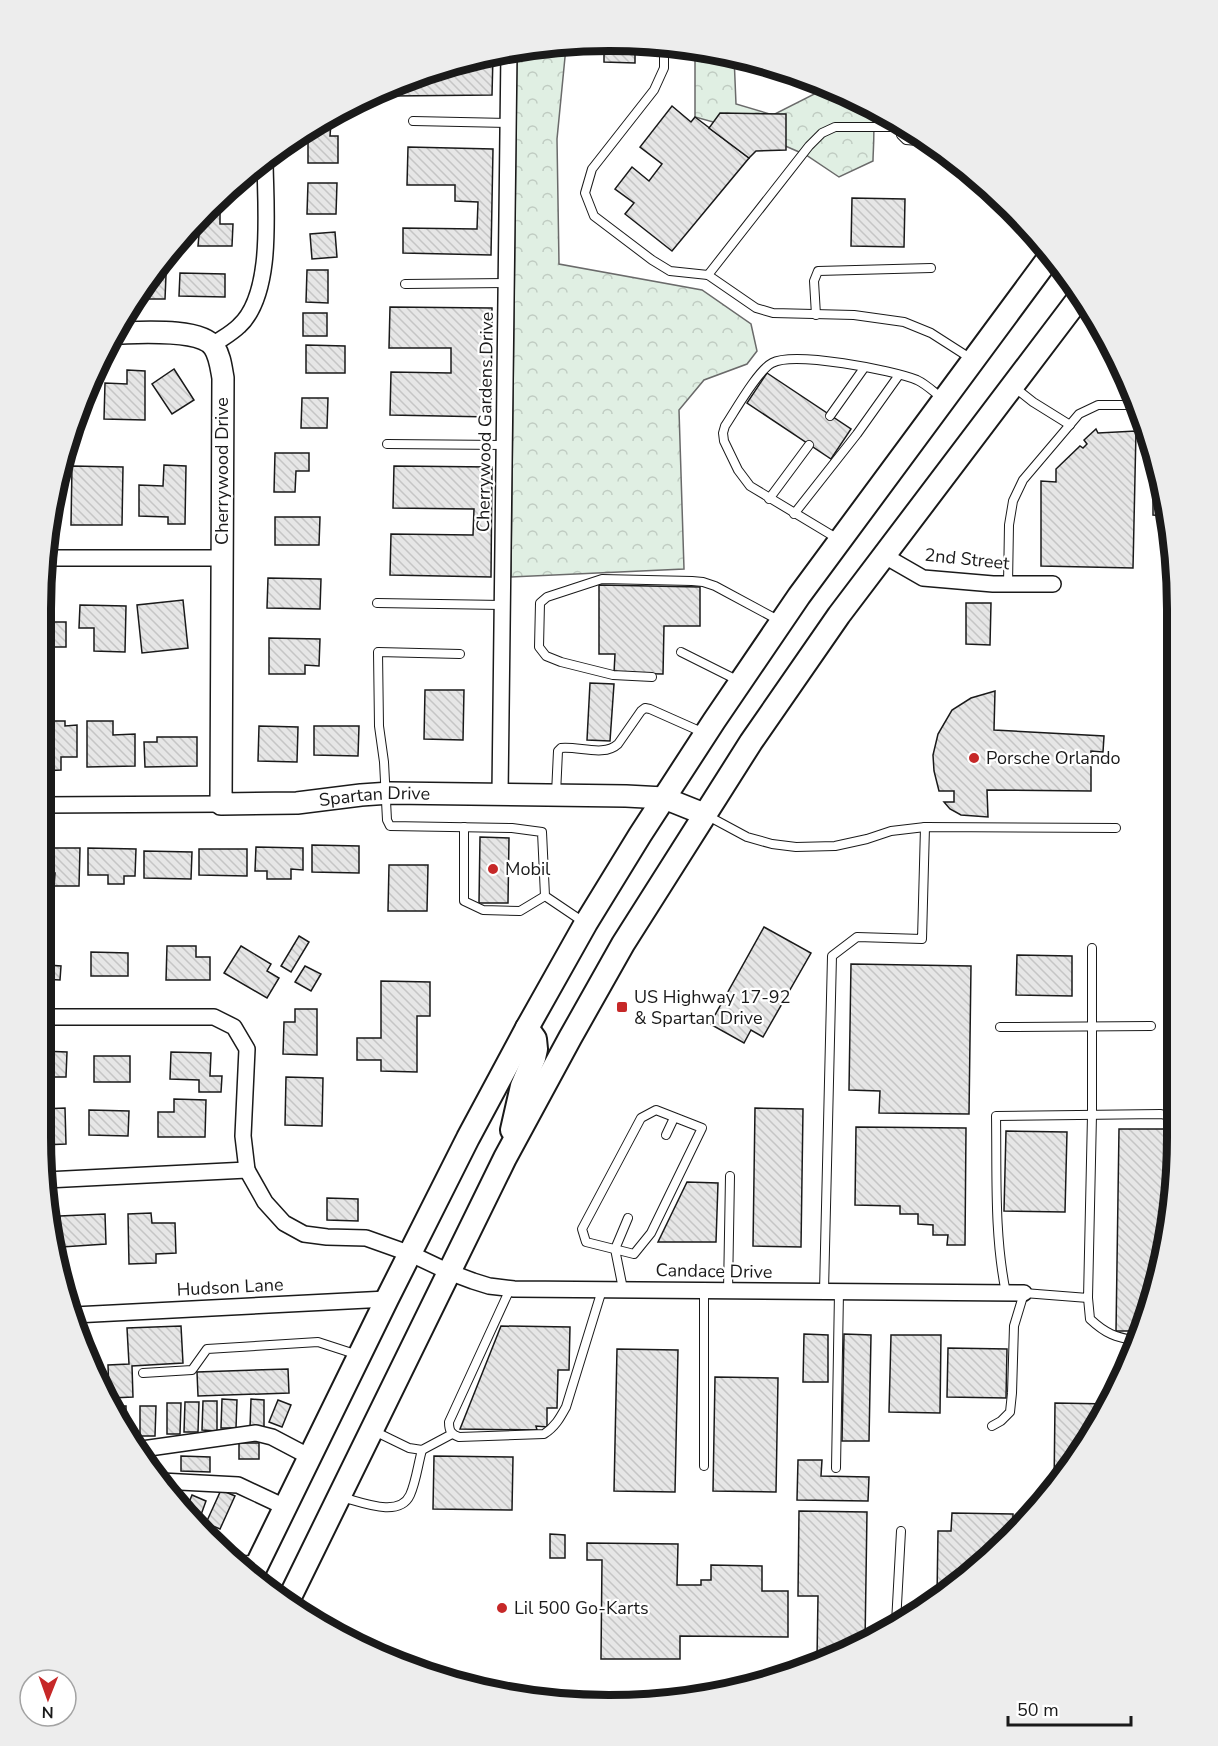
<svg xmlns="http://www.w3.org/2000/svg" width="1218" height="1746" viewBox="0 0 1218 1746" font-family="'Nunito Sans',sans-serif">
	<defs>
		<pattern id="forest-crowns" width="20" height="18" patternUnits="userSpaceOnUse" patternTransform="scale(1.5)"><rect width="20" height="18" fill="#e0efe3"/><path d="M2 6a3 3 0 1 1 6 0M12 15a3 3 0 1 1 6 0" fill="none" stroke="#c0ccc2"/></pattern>
		<pattern id="building-back-hatch" width="6" height="6" patternUnits="userSpaceOnUse" patternTransform="scale(1.5)"><rect width="6" height="6" fill="#e6e6e6"/><path d="M-1 5l2 2M0 0l6 6M5-1l2 2" fill="none" stroke="#c5c5c5"/></pattern>
	</defs>
	<rect width="100%" height="100%" fill="#fff"/>
	<g fill="url(#forest-crowns)" stroke="#6a6a6a" stroke-width="1.5">
		<polygon points="568,44 566,47 557,139 559,264 702,290 751,324 757,351 747,364 704,380 679,410 684,569 511,577 517,49 534,45"/>
		<path d="M695,50L734,56L736,104L773,115L828,87C840,92 858,95 868,104C877,112 873,148 873,161L839,177L806,155L760,135L695,117Z"/>
	</g>
	<g fill="url(#building-back-hatch)" stroke="#1a1a1a" stroke-width="1.5">
		<polygon points="635,42 635,63 604,62 604,43"/>
		<polygon points="493,55 492,95 392,96 392,86 426,71"/>
		<polygon points="672,106 691,122 695,117 749,158 672,251 625,214 634,203 615,189 632,167 649,181 662,164 640,147"/>
		<polygon points="720,113 786,114 786,150 756,151 749,158 709,128"/>
		<polygon points="317,123 331,123 330,136 338,136 338,163 308,163 308,128"/>
		<polygon points="408,147 493,149 491,255 403,253 403,228 477,229 478,202 455,201 455,185 407,185"/>
		<polygon points="308,183 337,183 336,214 307,214"/>
		<polygon points="220,198 220,224 233,224 232,246 198,246 199,235 190,235"/>
		<polygon points="852,198 905,199 904,247 851,246"/>
		<polygon points="335,232 337,257 312,259 310,234"/>
		<polygon points="307,270 328,270 328,303 306,302"/>
		<polygon points="180,273 225,274 225,297 179,296"/>
		<polygon points="158,275 166,275 165,299 138,299"/>
		<polygon points="390,307 492,308 491,417 390,415 391,372 451,373 451,348 389,348"/>
		<rect x="303" y="313" width="24" height="23"/>
		<polygon points="306,345 345,346 345,373 306,373"/>
		<polygon points="174,369 194,400 172,414 152,384"/>
		<polygon points="127,370 145,371 145,420 104,419 105,383 127,384"/>
		<polygon points="767,373 851,429 831,459 747,403"/>
		<polygon points="302,398 328,398 327,428 301,428"/>
		<polygon points="1096,429 1098,433 1136,431 1133,568 1041,566 1041,481 1056,482 1056,469 1080,446 1083,448 1087,444 1084,440"/>
		<polygon points="275,453 309,453 309,471 296,471 295,492 274,492"/>
		<polygon points="164,465 186,466 185,524 168,524 168,517 139,516 139,485 163,486"/>
		<polygon points="72,466 123,467 122,525 71,525"/>
		<polygon points="394,466 492,467 491,577 390,575 391,534 473,535 474,509 393,508"/>
		<polygon points="53,494 55,494 54,523 49,523"/>
		<polygon points="1153,495 1161,495 1167,516 1153,515"/>
		<polygon points="275,517 320,517 319,545 275,545"/>
		<polygon points="268,578 321,579 320,609 267,608"/>
		<polygon points="599,585 700,587 700,626 664,626 663,674 614,673 615,654 599,654"/>
		<polygon points="183,600 188,648 142,653 137,605"/>
		<polygon points="966,603 991,603 990,645 966,644"/>
		<polygon points="80,605 126,606 125,652 94,651 94,628 79,628"/>
		<polygon points="41,612 54,612 53,622 66,622 66,647 41,647"/>
		<polygon points="269,638 320,639 319,666 305,665 305,674 269,674"/>
		<polygon points="590,683 614,684 610,741 587,740"/>
		<polygon points="425,690 464,690 463,740 424,739"/>
		<polygon points="995,691 994,730 1104,736 1103,752 1091,751 1091,791 987,790 988,817 961,815 950,809 944,802 954,802 954,791 939,791 934,771 933,755 938,734 952,710 971,698"/>
		<polygon points="41,721 65,721 65,726 77,725 77,757 61,757 61,770 41,771"/>
		<polygon points="87,721 113,721 113,735 135,734 135,766 87,767"/>
		<polygon points="259,726 298,727 297,762 258,761"/>
		<polygon points="314,726 359,726 358,756 314,755"/>
		<polygon points="157,737 197,737 197,766 145,767 144,742 157,742"/>
		<polygon points="480,837 509,838 508,903 479,903"/>
		<polygon points="312,845 359,846 359,873 312,872"/>
		<polygon points="256,847 303,848 303,870 291,869 291,879 267,879 267,871 255,871"/>
		<polygon points="42,848 80,848 79,886 54,886 55,873 42,873"/>
		<polygon points="88,848 136,849 135,876 124,876 124,884 108,884 108,875 88,875"/>
		<polygon points="199,849 247,849 247,876 199,875"/>
		<polygon points="144,851 192,852 191,879 144,878"/>
		<polygon points="389,865 428,865 427,911 388,911"/>
		<polygon points="764,927 811,953 763,1037 751,1030 744,1043 710,1024"/>
		<polygon points="299,936 309,942 291,972 281,966"/>
		<polygon points="167,946 196,946 196,957 210,957 210,980 166,980"/>
		<polygon points="241,946 271,964 267,971 279,978 267,998 224,973"/>
		<polygon points="41,952 49,953 48,965 61,966 60,980 41,979"/>
		<polygon points="91,952 128,953 128,976 91,976"/>
		<polygon points="1017,955 1072,956 1072,996 1016,995"/>
		<polygon points="851,964 971,966 969,1114 879,1113 880,1091 849,1090"/>
		<polygon points="305,966 321,974 311,991 295,982"/>
		<polygon points="381,981 430,982 430,1016 417,1016 417,1072 381,1071 381,1060 357,1060 357,1038 381,1038"/>
		<polygon points="295,1009 317,1009 317,1055 283,1054 284,1022 295,1022"/>
		<polygon points="41,1051 67,1052 66,1077 41,1077"/>
		<polygon points="171,1052 211,1053 210,1076 222,1076 221,1092 199,1092 199,1080 170,1079"/>
		<rect x="94" y="1056" width="36" height="26"/>
		<polygon points="286,1077 323,1078 322,1126 285,1125"/>
		<polygon points="174,1099 206,1100 205,1137 158,1137 158,1112 174,1112"/>
		<polygon points="65,1108 66,1144 42,1145 41,1109"/>
		<polygon points="755,1108 803,1109 801,1247 753,1246"/>
		<polygon points="89,1110 129,1111 128,1136 89,1135"/>
		<polygon points="856,1127 966,1128 965,1245 947,1245 948,1235 933,1235 933,1225 918,1224 918,1214 900,1214 900,1206 855,1205"/>
		<polygon points="1119,1129 1176,1129 1176,1174 1158,1284 1140,1331 1116,1331"/>
		<polygon points="1006,1131 1067,1132 1065,1212 1004,1211"/>
		<polygon points="687,1182 718,1183 716,1242 658,1242"/>
		<polygon points="327,1198 358,1199 358,1221 327,1220"/>
		<polygon points="151,1213 152,1223 175,1223 176,1253 156,1254 156,1263 129,1264 128,1214"/>
		<polygon points="105,1214 106,1244 62,1247 60,1216"/>
		<polygon points="181,1326 183,1363 132,1366 133,1397 111,1398 109,1393 108,1365 129,1364 127,1328"/>
		<polygon points="501,1326 570,1327 569,1370 558,1370 557,1408 547,1408 547,1427 536,1426 537,1430 460,1429"/>
		<polygon points="804,1334 828,1335 828,1382 803,1382"/>
		<polygon points="844,1334 871,1335 869,1441 842,1441"/>
		<polygon points="891,1335 941,1335 940,1413 889,1412"/>
		<polygon points="948,1348 1007,1349 1006,1398 947,1397"/>
		<polygon points="617,1349 678,1350 675,1492 614,1491"/>
		<polygon points="288,1369 289,1393 198,1396 197,1372"/>
		<polygon points="715,1377 778,1378 776,1492 713,1491"/>
		<polygon points="222,1399 237,1400 236,1428 221,1428"/>
		<polygon points="251,1399 264,1400 264,1428 250,1428"/>
		<polygon points="278,1400 291,1405 282,1427 269,1422"/>
		<polygon points="203,1401 217,1401 217,1431 202,1430"/>
		<polygon points="185,1402 199,1402 198,1432 184,1432"/>
		<polygon points="167,1403 181,1403 180,1434 167,1434"/>
		<polygon points="1055,1403 1109,1404 1060,1483 1054,1490"/>
		<polygon points="115,1406 126,1406 126,1430"/>
		<polygon points="140,1406 156,1406 155,1436 140,1436"/>
		<rect x="239" y="1443" width="20" height="16"/>
		<polygon points="181,1456 210,1457 210,1472 181,1471"/>
		<polygon points="434,1456 513,1457 512,1510 433,1509"/>
		<polygon points="798,1460 822,1460 821,1476 869,1477 868,1501 797,1500"/>
		<polygon points="221,1490 235,1496 220,1529 206,1523"/>
		<polygon points="192,1495 206,1501 198,1523 186,1510"/>
		<polygon points="799,1511 867,1512 865,1643 860,1647 824,1659 817,1659 818,1596 798,1596"/>
		<polygon points="952,1513 1013,1514 1013,1534 984,1564 937,1596 938,1531 951,1531"/>
		<polygon points="550,1534 565,1535 565,1558 550,1558"/>
		<polygon points="587,1543 678,1544 677,1585 701,1585 701,1580 711,1580 711,1565 762,1566 762,1591 788,1591 788,1637 680,1636 680,1659 601,1659 602,1560 587,1560"/>
	</g>
	<g fill="none" stroke-linecap="round" stroke-linejoin="round">
		<defs>
			<g id="lane">
				<polyline points="664,45 664,68 654,90 592,169 585,193 594,216 652,260 670,271 708,275 756,308 773,313 854,315 904,322 931,333 970,358"/>
				<polyline points="413,121 508,123"/>
				<polyline points="708,275 809,146 822,133 835,127 900,127 901,135 906,140 929,142"/>
				<polyline points="405,284 506,283"/>
				<polyline points="816,315 814,281 818,271 931,268"/>
				<polyline points="1014,387 1033,402 1070,425"/>
				<polyline points="830,416 864,368"/>
				<polyline points="387,444 504,445"/>
				<polyline points="769,499 809,445"/>
				<polyline points="794,514 857,434 899,375"/>
				<path d="M838,539L750,486L738,470L724,441L723,433L725,426C735,411 758,370 772,363C794,351 892,370 917,380C926,384 935,393 943,399"/>
				<polyline points="1008,584 1009,525 1013,501 1023,480 1079,414 1098,405 1133,405"/>
				<polyline points="377,603 502,605"/>
				<polyline points="681,652 739,681"/>
				<polyline points="460,654 378,652 379,726 384,762 387,820 390,826 512,828 542,832 545,896 585,923"/>
				<polyline points="652,677 613,675 561,662 546,656 539,647 540,603 547,597 602,579 692,581 703,582 715,586 780,621"/>
				<path d="M556,794L558,751L561,748C579,746 604,757 618,744L641,711L645,708L650,709L704,733"/>
				<polyline points="708,816 747,837 772,844 796,847 835,846 867,839 891,831 925,827 1116,828"/>
				<polyline points="464,827 464,901 483,910 520,911 545,896"/>
				<polyline points="1000,1027 1151,1026"/>
				<polygon points="656,1110 702,1128 651,1233 634,1254 586,1242 582,1229 641,1118"/>
				<polyline points="666,1135 674,1118"/>
				<path d="M510,1289L449,1422C449,1431 451,1434 459,1437L544,1434C555,1427 560,1418 566,1407L602,1290"/>
				<polyline points="623,1289 615,1249 628,1218"/>
				<polyline points="704,1291 704,1466"/>
				<polyline points="728,1291 730,1176"/>
				<polyline points="824,1291 832,956 857,937 922,939 925,827"/>
				<path d="M1006,1293C994,1235 997,1175 996,1116L1161,1114L1176,1118"/>
				<path d="M1088,1298L1090,1319C1106,1334 1115,1337 1137,1341"/>
				<polyline points="143,1373 192,1370 207,1349 318,1342 358,1355"/>
				<polyline points="992,1426 1001,1421 1010,1412 1012,1393 1014,1326 1024,1293 1088,1298 1092,1115 1092,948"/>
				<polyline points="374,1431 409,1448 422,1450 452,1434"/>
				<polyline points="836,1468 839,1292"/>
				<path d="M341,1497C359,1501 399,1519 410,1495C416,1482 418,1464 422,1450"/>
				<polyline points="228,1558 257,1561"/>
				<polyline points="896,1623 901,1531"/>
			</g>
			<g id="street">
				<path d="M213,345C221,339 232,333 239,326C275,293 265,204 265,159"/>
				<polyline points="883,555 923,578 993,584 1053,584"/>
				<polyline points="45,558 222,558"/>
				<polyline points="500,794 509,51"/>
				<polyline points="41,805 221,804"/>
				<polyline points="41,1017 214,1017 234,1027 247,1049 243,1136 247,1170 265,1202 284,1223 304,1234 327,1237 366,1238 411,1254 449,1272 473,1281 489,1286 514,1289 1024,1293"/>
				<polyline points="46,1180 247,1170"/>
				<polyline points="74,1315 387,1299"/>
				<polyline points="135,1450 256,1433 272,1437 310,1457"/>
				<polyline points="161,1481 238,1485 285,1507"/>
				<polyline points="534,1700 543,1700"/>
			</g>
			<g id="secondary">
				<path id="s1" d="M113,333C136,333 200,327 214,347C220,356 221,367 223,378L221,804L297,803L361,795L390,793L626,796L664,798L704,814"/>
			</g>
			<g id="primary">
				<polyline points="512,1130 522,1086 534,1058 536,1049 535,1039 527,1028"/>
				<polyline points="252,1575 387,1299 468,1138 527,1028 586,923 640,835 714,721 799,596 1051,255"/>
				<polyline points="289,1599 505,1158 570,1038 623,944 751,742 839,615 1079,298"/>
			</g>
		</defs>
		<use href="#lane" stroke="#1a1a1a" stroke-width="10"/>
		<use href="#street" stroke="#1a1a1a" stroke-width="18"/>
		<use href="#secondary" stroke="#1a1a1a" stroke-width="24"/>
		<use href="#primary" stroke="#1a1a1a" stroke-width="26"/>
		<use href="#lane" stroke="#fff" stroke-width="8"/>
		<use href="#street" stroke="#fff" stroke-width="15"/>
		<use href="#secondary" stroke="#fff" stroke-width="21"/>
		<use href="#primary" stroke="#fff" stroke-width="22"/>
	</g>
	<g fill="#c62828" stroke="#fff" stroke-width="2">
		<circle cx="974" cy="758" r="6"/>
		<circle cx="493" cy="869" r="6"/>
		<rect x="616" y="1001" width="12" height="12" rx="3"/>
		<circle cx="502" cy="1608" r="6"/>
	</g>
	<g text-anchor="middle" dominant-baseline="central" stroke-width="4.5" stroke-linejoin="round" paint-order="stroke">
		<g font-size="18" fill="#1a1a1a" stroke="#fff">
			<text transform="translate(485 422) rotate(-89)">Cherrywood Gardens Drive</text>
			<text transform="translate(222 471) rotate(-90)">Cherrywood Drive</text>
			<text transform="translate(967 559) rotate(6)">2nd Street</text>
			<text stroke="none"><textPath href="#s1" startOffset="717">Spartan Drive</textPath></text>
			<text transform="translate(714 1271) rotate(1)">Candace Drive</text>
			<text transform="translate(230 1287) rotate(-3)">Hudson Lane</text>
		</g>
		<g font-size="18" fill="#1a1a1a" stroke="#fff" text-anchor="start">
			<text x="986" y="758">Porsche Orlando</text>
			<text x="505" y="869">Mobil</text>
			<text x="634" y="997">US Highway 17-92<tspan x="634" dy="21">&amp; Spartan Drive</tspan></text>
			<text x="514" y="1608">Lil 500 Go-Karts</text>
		</g>
	</g>
	<path d="M0 0H1218V1746H0ZM609 51H609A558 558 0 0 1 1167 609V1137A558 558 0 0 1 609 1695H609A558 558 0 0 1 51 1137V609A558 558 0 0 1 609 51Z" fill="#ededed" fill-rule="evenodd"/>
	<path fill="none" stroke="#1a1a1a" stroke-width="8" d="M609 51H609A558 558 0 0 1 1167 609V1137A558 558 0 0 1 609 1695H609A558 558 0 0 1 51 1137V609A558 558 0 0 1 609 51Z"/>
	<g transform="translate(48 1698) rotate(181)"><circle r="28" fill="#ffffff" stroke="#a3a3a3" stroke-width="1.5"/>
	<path d="M0-4.5L10 22L0 15L-10 22Z" fill="#c62828"/>
	<text y="-9" font-size="16" font-weight="bold" text-anchor="middle" fill="#1a1a1a">N</text>
	</g>
	<path d="M1008 1716v9h123v-9" fill="none" stroke="#1a1a1a" stroke-width="3"/>
	<text x="1017" y="1716" font-size="18" fill="#1a1a1a" stroke="#ffffff" stroke-width="4.5" paint-order="stroke">50 m</text>
</svg>
